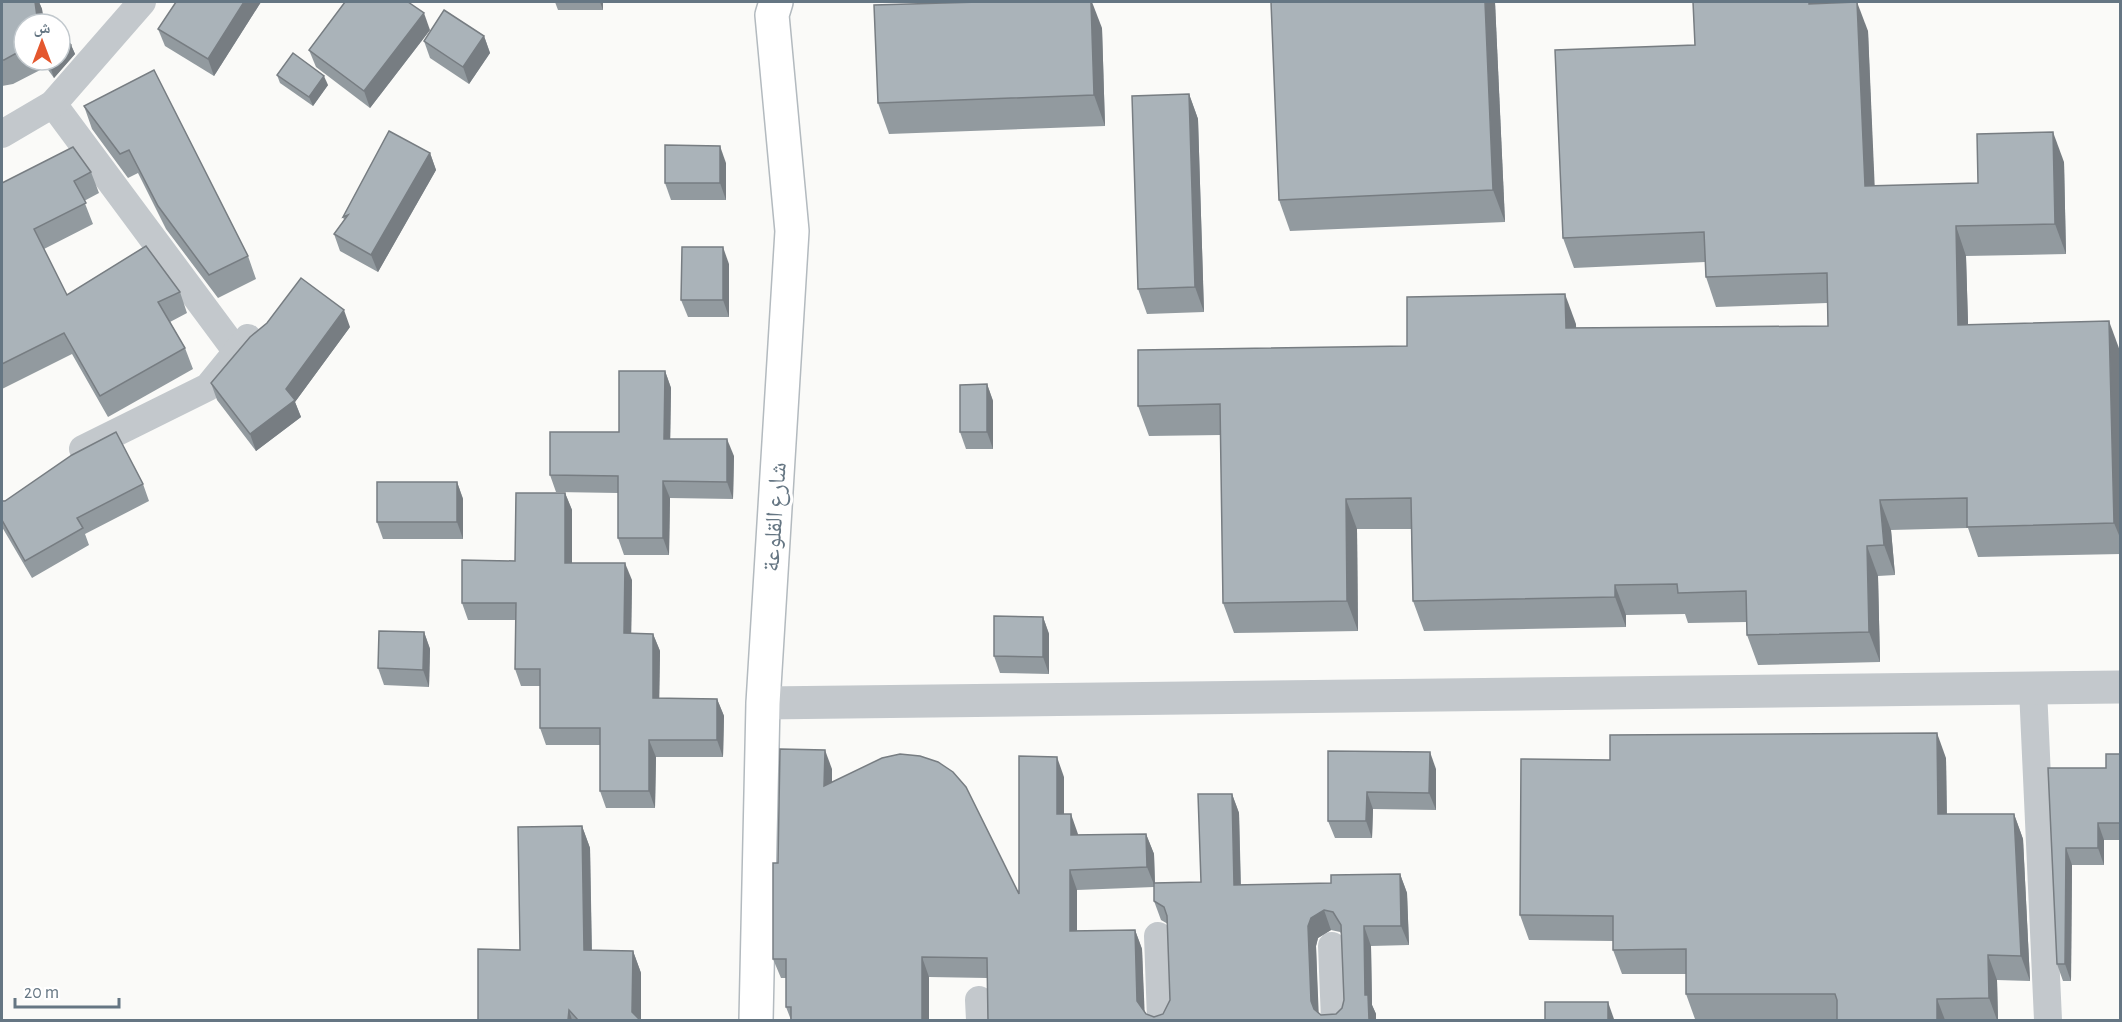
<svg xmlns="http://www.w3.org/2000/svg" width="2122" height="1022" viewBox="0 0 2122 1022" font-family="'Alegreya Sans','Noto Naskh Arabic',sans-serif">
	<rect width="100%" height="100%" fill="#fafaf8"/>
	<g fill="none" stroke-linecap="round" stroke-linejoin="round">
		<defs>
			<polyline id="secondary" points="756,1020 763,703 792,231 772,15 776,2"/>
		</defs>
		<use href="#secondary" stroke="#b3babf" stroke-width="36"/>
		<g stroke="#c3c8cc" stroke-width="28">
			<polyline points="53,104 237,352"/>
			<polyline points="2,134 53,104 142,2"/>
			<polyline points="83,449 208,387 248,338"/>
			<polyline points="2033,689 2048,1020"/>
			<polyline points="1158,936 1161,1020"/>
			<polyline points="1332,946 1335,1020"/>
			<polyline points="979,1000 980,1020"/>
		</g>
		<polyline stroke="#c3c8cc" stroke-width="33" points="763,703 2120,687"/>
		<use href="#secondary" stroke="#fff" stroke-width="33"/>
	</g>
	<g fill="#929a9f" fill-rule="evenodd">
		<polygon points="2,2 39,2 42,9 44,24 24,24 24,60 60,60 71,45 75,54 54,78 46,67 13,84 2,86"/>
		<polygon points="261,2 214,76 165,46 158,29"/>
		<polygon points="555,2 603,2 603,10 558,10"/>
		<polygon points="1495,2 1505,222 1290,231 1279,200"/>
		<polygon points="1693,2 1819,2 1819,3 1868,31 1874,186 1978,183 2064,162 2066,254 1966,256 1968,325 2120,351 2121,554 1978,557 1968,528 1891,530 1895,575 1878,576 1880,662 1758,665 1747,635 1747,622 1688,623 1685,614 1626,615 1626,627 1424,631 1413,601 1411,529 1357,529 1358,631 1234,633 1223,603 1221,435 1149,436 1138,406 1407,346 1576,324 1576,328 1828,326 1827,303 1716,307 1706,277 1705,262 1574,268 1563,238 1695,45"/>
		<polygon points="1102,28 1105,126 889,134 878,103"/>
		<polygon points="430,30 370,108 316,67 309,50"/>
		<polygon points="484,36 490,53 469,84 430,58 424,41"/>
		<polygon points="277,75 328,85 313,106 280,83"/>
		<polygon points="1189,94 1198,119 1204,312 1147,314 1138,289"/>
		<polygon points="84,106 248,256 256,279 218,298 166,229 138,173 128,178 92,129"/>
		<polygon points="430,153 436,170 378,272 340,251 334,234 344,220 343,217"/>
		<polygon points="726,163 726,200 671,200 665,183"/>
		<polygon points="91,172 99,193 84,201 93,224 44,249 67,295 180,292 187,313 170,322 185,348 193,369 108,417 72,354 2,389 2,183"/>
		<polygon points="729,264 729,317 688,317 681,300"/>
		<polygon points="350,327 295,402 301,417 256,451 217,400 211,383"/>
		<polygon points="665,371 671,388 670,439 734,456 733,499 670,498 669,555 624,555 618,538 618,493 556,492 550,475 619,432"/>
		<polygon points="987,384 993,401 993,449 966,449 960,432"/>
		<polygon points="457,482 463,499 463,539 383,539 377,522"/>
		<polygon points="143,484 149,501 85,534 89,545 32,578 2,527 2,501"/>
		<polygon points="565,493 572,510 572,563 632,580 631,633 653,634 660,651 659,698 717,699 724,716 723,757 656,757 655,808 606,808 600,791 600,745 546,745 540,728 540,686 521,686 515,669 515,620 468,620 462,603 515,561"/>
		<polygon points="1043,617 1049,634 1049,674 1000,673 994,656"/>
		<polygon points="424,632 430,649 429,687 384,685 378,668"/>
		<polygon points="1328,751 1436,769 1436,810 1373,809 1372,838 1335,838 1328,821"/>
		<polygon points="2121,754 2121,840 2104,840 2104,865 2072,865 2071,981 2063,981 2057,964 2048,768 2106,768"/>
		<polygon points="1946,758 1947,814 2014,814 2023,839 2030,981 1997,980 1998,1020 1837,1020 1837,1019 1695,1019 1686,994 1686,974 1622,974 1613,950 1613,941 1529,940 1520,915 1610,760"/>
		<path d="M832,769V783L1019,894L1064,777V814L1078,835L1146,834L1154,854L1155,883L1201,882L1232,794L1239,813L1241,885L1331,883L1400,874L1407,893L1409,945L1371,946L1372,1005L1376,1014L988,1020L987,978L929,977V1020H791L786,1007V978H781L773,959L778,863ZM1154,887V901L1161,920L1168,924L1170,1000L1163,1014L1154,1017L1146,1014L1144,1012L1142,949L1135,930L1077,931V890ZM1331,930L1340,932L1342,934L1344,1000L1342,1008L1336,1014L1321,1015L1318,1013L1316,946L1318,938Z"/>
		<polygon points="582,826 590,848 592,950 633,951 641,973 641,1020 478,1020 520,950"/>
	</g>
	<g fill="#777d82">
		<polygon points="35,2 39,2 42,9 44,24 38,24"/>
		<polygon points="244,2 261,2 214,76 208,59"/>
		<polygon points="600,2 603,2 603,10"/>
		<polygon points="1091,2 1092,2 1102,28 1105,126 1094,95"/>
		<polygon points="1485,2 1495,2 1505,222 1493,190"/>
		<polygon points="1809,2 1819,2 1820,34 1809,4"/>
		<polygon points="1857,2 1868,31 1876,216 1865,186"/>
		<polygon points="424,13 430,30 370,108 364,91"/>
		<polygon points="484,36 490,53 469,84 463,67"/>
		<polygon points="71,45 75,54 54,78 51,69 59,60 60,60 60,59"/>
		<polygon points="324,76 328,85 313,106 309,97"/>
		<polygon points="1189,94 1198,119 1204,312 1195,287"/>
		<polygon points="2053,132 2064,162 2066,254 2055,224"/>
		<polygon points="720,146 726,163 726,200 720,183"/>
		<polygon points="430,153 436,170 378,272 371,255"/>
		<polygon points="1956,226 1966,256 1969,355 1958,325"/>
		<polygon points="723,247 729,264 729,317 723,300"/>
		<polygon points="1565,294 1576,324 1577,358 1566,328"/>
		<polygon points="344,310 350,327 295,402 301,417 256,451 250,434 286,389"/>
		<polygon points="2109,321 2120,351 2121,540 2114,523"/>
		<polygon points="665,371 671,388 670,456 664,439"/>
		<polygon points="987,384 993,401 993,449 987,432"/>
		<polygon points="727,439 734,456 733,499 727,482"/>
		<polygon points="663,481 670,498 669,555 663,538"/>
		<polygon points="457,482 463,499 463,539 457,522"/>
		<polygon points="565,493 572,510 572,580 565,563"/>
		<polygon points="1346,499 1357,529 1358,631 1347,601"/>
		<polygon points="1880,500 1891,530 1895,575 1884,545"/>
		<polygon points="1867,546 1878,576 1880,662 1869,632"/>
		<polygon points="625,563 632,580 631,650 624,633"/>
		<polygon points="1615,585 1626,615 1626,627 1615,597"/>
		<polygon points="1043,617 1049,634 1049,674 1043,657"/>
		<polygon points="424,632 430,649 429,687 423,670"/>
		<polygon points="653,634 660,651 659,715 653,698"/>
		<polygon points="717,699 724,716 723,757 717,740"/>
		<polygon points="1937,733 1946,758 1947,838 1938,814"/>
		<polygon points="649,740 656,757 655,808 649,791"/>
		<polygon points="825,750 832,769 832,806 824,786"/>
		<polygon points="1430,752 1436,769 1436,810 1429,793"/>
		<polygon points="1057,757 1064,777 1064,834 1057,814"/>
		<polygon points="1367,792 1373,809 1372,838 1366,821"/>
		<polygon points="1232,794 1239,813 1241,905 1234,885"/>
		<polygon points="1071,814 1078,834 1078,855 1071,835"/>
		<polygon points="2014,814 2023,839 2030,981 2021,956"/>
		<polygon points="2098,823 2104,840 2104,865 2098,848"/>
		<polygon points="582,826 590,848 592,973 584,950"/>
		<polygon points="1146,834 1154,854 1155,887 1147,867"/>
		<polygon points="2066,848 2072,865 2071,981 2065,964"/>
		<polygon points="1070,870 1077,890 1077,951 1070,931"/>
		<polygon points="1400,874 1407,893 1409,945 1401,926"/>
		<polygon points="1324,910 1331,930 1318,938 1316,946 1319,1020 1311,1001 1308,926 1311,918"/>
		<polygon points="1364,926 1371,946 1372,1005 1376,1014 1376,1020 1369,1020 1365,995"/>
		<polygon points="1135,930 1142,949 1145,1020 1137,1001"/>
		<polygon points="633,951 641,973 641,1020 632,1012"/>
		<polygon points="1988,955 1997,980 1998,1020 1997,1020 1989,998"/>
		<polygon points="922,957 929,977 929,1020 922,1020"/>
		<polygon points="1937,999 1945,1020 1937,1020"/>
		<polygon points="1608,1002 1614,1019 1614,1020 1608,1020"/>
		<polygon points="569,1010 572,1020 568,1020"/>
	</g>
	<g fill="#aab3b9" stroke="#777d82" stroke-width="1.5" fill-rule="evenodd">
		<polygon points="2,2 35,2 38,24 24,24 24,49 4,60 2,60"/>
		<polygon points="176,2 244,2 208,59 158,29"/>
		<polygon points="345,2 408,2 424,13 364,91 309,50"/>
		<polygon points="980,2 1091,2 1094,95 878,103 874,5"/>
		<polygon points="1271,2 1485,2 1493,190 1279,200"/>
		<polygon points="1693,2 1809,2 1809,4 1857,2 1865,186 1978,183 1977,134 2053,132 2055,224 1956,226 1958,325 2109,321 2114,523 1967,527 1967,498 1880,500 1884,545 1867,546 1869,632 1747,635 1746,591 1678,593 1677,584 1615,585 1615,597 1413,601 1411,498 1346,499 1347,601 1223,603 1220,404 1138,406 1138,350 1407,346 1407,297 1565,294 1566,328 1828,326 1827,273 1706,277 1704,232 1563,238 1555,50 1695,45"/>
		<polygon points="444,10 484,36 463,67 424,41"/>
		<polygon points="67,40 71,45 60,59 60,46"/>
		<polygon points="293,53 324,76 309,97 277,75"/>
		<polygon points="44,60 59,60 51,69"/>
		<polygon points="154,70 248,256 209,275 158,206 129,150 120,154 84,106"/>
		<polygon points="1189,94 1195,287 1138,289 1132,96"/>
		<polygon points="389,131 430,153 371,255 334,234 348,215 343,217"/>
		<polygon points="665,145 720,146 720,183 665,183"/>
		<polygon points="73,147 91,172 74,181 86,203 34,229 67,295 146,246 180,292 158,302 185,348 100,396 64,333 2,364 2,183"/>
		<polygon points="682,247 723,247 723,300 681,300"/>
		<polygon points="301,278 344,310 286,389 295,400 250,434 211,383 250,337 267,323"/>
		<polygon points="619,371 665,371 664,439 727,439 727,482 663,481 663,538 618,538 618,476 550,475 550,432 619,432"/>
		<polygon points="987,384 987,432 960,432 960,385"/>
		<polygon points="116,432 143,484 77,518 83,528 25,561 2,520 2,501 5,501 72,455"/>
		<rect x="377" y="482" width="80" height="40"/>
		<polygon points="516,493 565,493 565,563 625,563 624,633 653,634 653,698 717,699 717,740 649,740 649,791 600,791 600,728 540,728 540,669 515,669 516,603 462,603 462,560 515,561"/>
		<polygon points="994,616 1043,617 1043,657 994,656"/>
		<polygon points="379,631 424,632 423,670 378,668"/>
		<polygon points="1937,733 1938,814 2014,814 2021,956 1988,955 1989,998 1937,999 1937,1020 1837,1020 1837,1000 1835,994 1686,994 1686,949 1613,950 1613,916 1520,915 1521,759 1610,760 1610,735"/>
		<path d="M780,749L825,750L824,786L882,758L900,754L920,756L938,762L953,772L966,787L1019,894V756L1057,757V814H1071V835L1146,834L1147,867L1070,870V931L1135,930L1137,1001L1146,1014L1154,1017L1163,1014L1170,1000L1167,916L1164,907L1154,901V883L1201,882L1198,794H1232L1234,885L1331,883V875L1400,874L1401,926H1364L1365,995H1368L1369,1020H988L987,958L922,957V1020H791V1007H786V959H773V863H778ZM1324,910L1333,912L1341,925L1344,1000L1342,1008L1336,1014L1321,1015L1314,1009L1311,1001L1308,926L1311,918Z"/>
		<polygon points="1328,751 1430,752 1429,793 1367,792 1366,821 1328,821"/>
		<polygon points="2106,754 2121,754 2121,823 2098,823 2098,848 2066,848 2065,964 2057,964 2048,768 2106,768"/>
		<polygon points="582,826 584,950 633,951 632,1012 640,1020 578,1020 569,1010 568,1020 478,1020 478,949 520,950 518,827"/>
		<rect x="1545" y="1002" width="63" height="18"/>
	</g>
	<g text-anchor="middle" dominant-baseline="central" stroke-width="6" stroke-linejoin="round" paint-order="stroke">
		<g font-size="24" fill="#657683" stroke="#fff">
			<text transform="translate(775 517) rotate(-86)">شارع القلوعة</text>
		</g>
	</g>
	<rect width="2122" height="1022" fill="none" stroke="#657683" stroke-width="6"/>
	<g transform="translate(42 42)"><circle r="28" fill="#ffffff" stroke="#c1c8cd" stroke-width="1.5"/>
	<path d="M0-4.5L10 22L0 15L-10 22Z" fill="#e4572e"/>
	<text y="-9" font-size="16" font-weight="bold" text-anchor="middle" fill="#657683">ش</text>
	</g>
	<path d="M15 998v9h104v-9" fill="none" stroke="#657683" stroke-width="3"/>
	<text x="24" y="998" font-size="18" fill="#657683" stroke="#ffffff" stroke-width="4.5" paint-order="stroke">20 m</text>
</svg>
